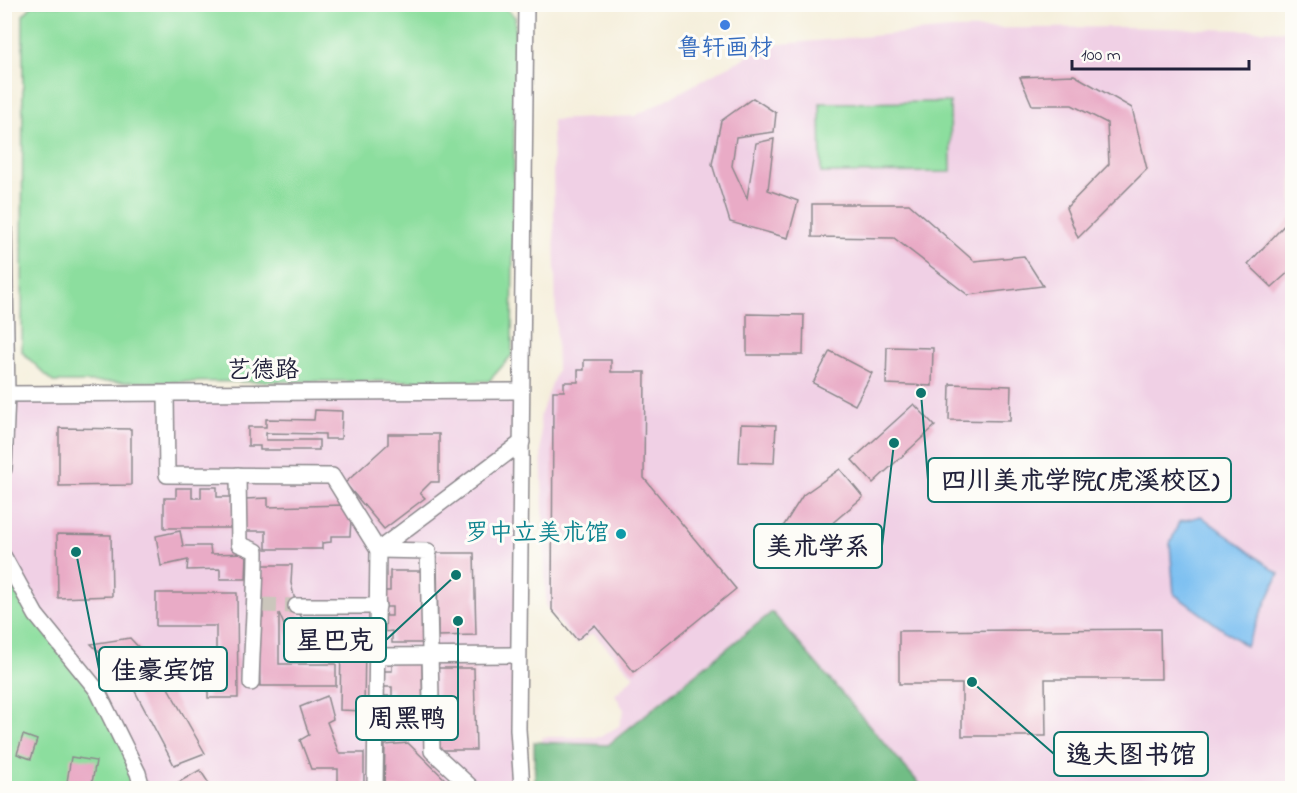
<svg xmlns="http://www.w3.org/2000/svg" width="1297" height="793" viewBox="0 0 1297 793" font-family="'Indie Flower','LXGW WenKai TC',sans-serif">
	<rect width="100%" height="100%" fill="#fdfcf7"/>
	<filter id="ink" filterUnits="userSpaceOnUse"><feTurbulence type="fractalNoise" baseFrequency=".0167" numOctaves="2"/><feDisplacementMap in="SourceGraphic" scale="12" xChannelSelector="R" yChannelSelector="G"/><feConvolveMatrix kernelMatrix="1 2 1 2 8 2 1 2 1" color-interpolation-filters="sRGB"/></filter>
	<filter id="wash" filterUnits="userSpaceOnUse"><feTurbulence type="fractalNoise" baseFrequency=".008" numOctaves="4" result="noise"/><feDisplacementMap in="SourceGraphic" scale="24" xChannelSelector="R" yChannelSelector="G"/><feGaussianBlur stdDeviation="1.35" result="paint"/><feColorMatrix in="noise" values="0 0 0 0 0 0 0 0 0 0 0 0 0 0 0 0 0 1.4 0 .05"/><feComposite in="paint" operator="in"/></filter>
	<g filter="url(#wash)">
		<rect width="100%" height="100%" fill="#f5efdc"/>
		<g fill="#f0d0e5">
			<polygon points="1123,27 1292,31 1292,788 542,788 542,737 600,737 619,726 624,710 615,695 634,676 593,633 576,644 546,607 540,416 557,370 552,120 635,116 769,45 950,29"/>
			<polygon points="521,391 515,788 142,788 5,557 7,394"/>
		</g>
		<g fill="#8cde9e" stroke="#57806c" stroke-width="1.5">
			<polygon points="501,4 515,17 512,355 489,381 53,382 22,352 23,15 33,5"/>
			<polygon points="950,102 951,172 821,173 820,103"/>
			<polygon points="4,557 97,690 142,788 5,788"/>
		</g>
		<polygon fill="#71bd85" stroke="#4a7060" stroke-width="1.5" points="772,612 923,788 535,788 534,742 608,745"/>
		<polygon fill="#7bbff1" stroke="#4e7096" stroke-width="1.5" points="1201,516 1279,574 1246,646 1174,594 1170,544 1179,522"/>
		<g id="blocks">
			<g fill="#e9abc6">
				<polygon points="1074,75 1132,108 1147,169 1078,238 1066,208 1109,164 1107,123 1072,105 1032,105 1020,77"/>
				<polygon points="753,98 776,113 774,132 736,137 732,166 747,198 756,143 774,139 768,190 798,201 788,238 730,222 712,164 721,121"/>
				<polygon points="812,204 909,204 974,261 1024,256 1043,286 968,295 894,238 812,237"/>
				<polygon points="1292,217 1292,269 1272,287 1248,264"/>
				<polygon points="747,314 804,315 803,355 747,355"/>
				<polygon points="887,347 933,348 932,386 886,384"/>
				<polygon points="830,351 872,373 855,405 813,383"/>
				<polygon points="584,360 611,360 611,372 645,372 644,478 736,589 634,672 595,625 577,640 552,610 553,391 564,391 564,382 578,382 578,370 584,370"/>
				<polygon points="950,384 1011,386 1010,421 949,420"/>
				<polygon points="914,404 935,426 873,483 852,460"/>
				<polygon points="315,410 342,411 341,439 325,439 325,434 266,433 266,440 319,440 319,450 260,450 260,446 248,446 248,427 266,427 266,419 314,420"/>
				<polygon points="741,424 776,425 774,463 739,462"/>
				<polygon points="59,428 131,429 131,485 59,486"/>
				<polygon points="388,434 439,434 439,482 431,482 420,493 425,498 384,529 345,483 388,444"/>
				<polygon points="840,469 863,497 796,554 779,533 803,495"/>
				<polygon points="201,487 217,487 217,497 232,497 232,528 164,528 164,498 176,498 176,488 192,488 192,498 201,498"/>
				<polygon points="268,498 268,507 343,505 351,519 350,536 331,536 331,542 322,543 322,549 266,549 266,531 243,531 244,499"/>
				<polygon points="180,531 183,546 210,546 211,554 247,553 246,579 220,579 220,569 187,570 188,560 161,566 156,536"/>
				<polygon points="57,534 111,535 112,596 58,598"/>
				<polygon points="437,553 474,553 476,635 438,636"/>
				<polygon points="262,565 292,565 291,583 297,610 308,627 336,639 336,661 309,654 290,639 279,613 279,664 336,664 336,686 260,686 258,617 263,617"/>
				<polygon points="390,571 421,571 422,643 392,643 392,631 383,632 382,616 392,616 392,607 381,607 381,591 390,591"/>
				<polygon points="156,593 237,593 238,698 208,698 208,651 216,651 216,626 156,626"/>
				<polygon points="1160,629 1161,679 1045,679 1046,736 962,736 962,684 899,684 899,631"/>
				<polygon points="130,638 155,665 205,753 174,765 130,682 91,644"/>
				<polygon points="341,641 365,642 364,711 340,710"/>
				<polygon points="392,659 422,659 423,731 392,732 391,712 382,712 382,696 392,696 392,687 383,687 383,671 392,671"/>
				<polygon points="437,668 474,668 476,750 438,750"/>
				<polygon points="327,696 333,719 327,722 339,753 364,753 364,788 338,788 338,769 311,769 300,740 309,735 300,707"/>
				<polygon points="23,735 37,740 31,759 17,754"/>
				<polygon points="408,743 454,788 384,788 385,745"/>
				<polygon points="71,757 96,761 91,788 66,788"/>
				<polygon points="200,770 212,788 174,788 172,786"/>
			</g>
		</g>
	</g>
	<g filter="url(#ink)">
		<use href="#blocks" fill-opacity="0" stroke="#8c888c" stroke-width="1.5"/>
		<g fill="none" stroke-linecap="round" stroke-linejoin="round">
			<polyline stroke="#cbc6bc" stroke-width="15" stroke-dasharray="15 8" stroke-linecap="butt" points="262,605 296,606"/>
			<defs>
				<g id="minor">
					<polyline points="4,227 7,394 4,469"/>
					<polyline points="4,394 521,391"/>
					<polyline points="166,394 167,475 332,476 378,550 428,551 432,751 472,788"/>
					<path d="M238,475L239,544L256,551C256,595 252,639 251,683"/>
					<polyline points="4,557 36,615 97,690 138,773 142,788"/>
					<polyline points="296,606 378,606"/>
					<polyline points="377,656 518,655"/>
					<polyline points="375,788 378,550 522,442"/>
					<polyline points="522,788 518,729 526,4"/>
				</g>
			</defs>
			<use href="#minor" stroke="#8c888c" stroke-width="18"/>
			<use href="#minor" stroke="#fff" stroke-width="15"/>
		</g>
	</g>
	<circle fill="#3f7fe0" stroke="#fdfcf7" stroke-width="2" cx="725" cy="25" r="6"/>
	<circle fill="#0f9aa8" stroke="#fdfcf7" stroke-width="2" cx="621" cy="534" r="6"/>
	<g text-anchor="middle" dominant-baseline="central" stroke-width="6" stroke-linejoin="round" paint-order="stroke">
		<g font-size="24" fill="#366cbe" stroke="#fdfcf7">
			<text x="725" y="49">鲁轩画材</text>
		</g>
		<g font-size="24" fill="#22223b" stroke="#fdfcf7">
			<text x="263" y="371">艺德路</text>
		</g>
		<g font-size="24" fill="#0d838f" stroke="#fdfcf7" text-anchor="end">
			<text x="609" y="534">罗中立美术馆</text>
		</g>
	</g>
	<path fill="none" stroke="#0f766e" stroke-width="2" d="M921 393L928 480M894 443L882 546M456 575L386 640M76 552L99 669M458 621L458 718M972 682L1054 754"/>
	<g fill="#0f766e" stroke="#fdfcf7" stroke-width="2">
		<circle cx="921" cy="393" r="6"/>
		<circle cx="894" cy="443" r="6"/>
		<circle cx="456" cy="575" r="6"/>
		<circle cx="76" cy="552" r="6"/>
		<circle cx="458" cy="621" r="6"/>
		<circle cx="972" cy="682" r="6"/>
	</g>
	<g fill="#fdfcf7" stroke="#0f766e" stroke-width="2">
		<rect x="928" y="458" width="303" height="44" rx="6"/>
		<rect x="754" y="524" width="128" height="44" rx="6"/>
		<rect x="284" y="618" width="102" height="44" rx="6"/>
		<rect x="99" y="647" width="128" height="44" rx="6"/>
		<rect x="356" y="696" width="102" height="44" rx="6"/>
		<rect x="1054" y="732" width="154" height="44" rx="6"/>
	</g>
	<g font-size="26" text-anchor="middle" font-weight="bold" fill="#22223b">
		<text x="1080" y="489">四川美术学院(虎溪校区)</text>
		<text x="818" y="555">美术学系</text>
		<text x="335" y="649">星巴克</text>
		<text x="163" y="679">佳豪宾馆</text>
		<text x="407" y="727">周黑鸭</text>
		<text x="1131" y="763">逸夫图书馆</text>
	</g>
	<rect width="1297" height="793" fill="none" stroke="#fdfcf7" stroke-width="24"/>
	<path d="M1072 60v9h177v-9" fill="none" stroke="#22223b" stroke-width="3"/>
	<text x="1081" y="60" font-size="18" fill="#22223b" stroke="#fdfcf7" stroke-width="4.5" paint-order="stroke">100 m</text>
</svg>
